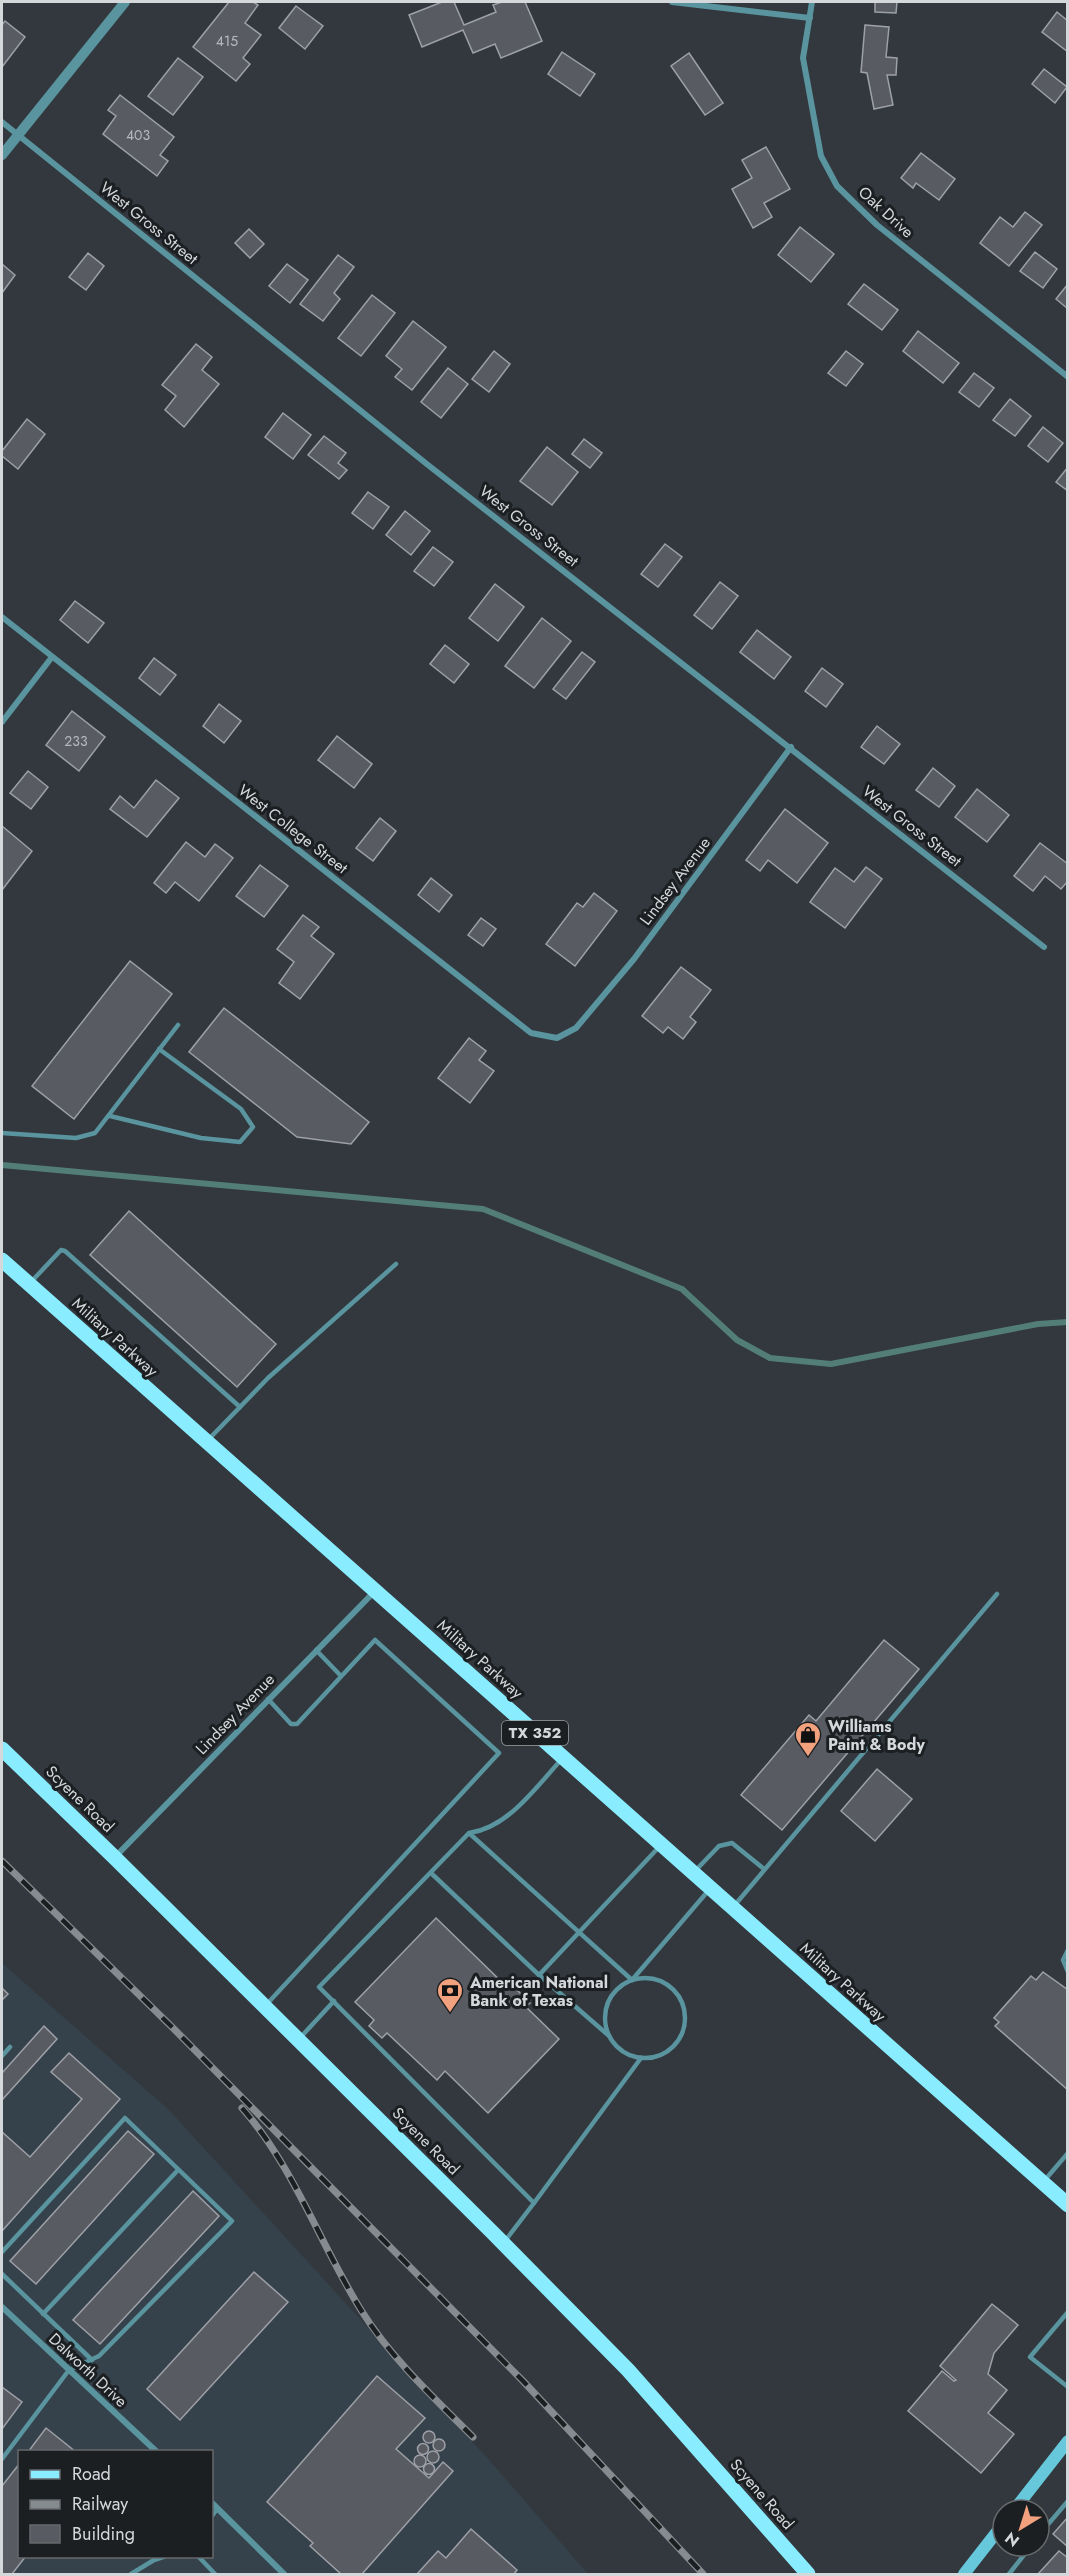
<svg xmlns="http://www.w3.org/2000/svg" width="1069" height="2576" viewBox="0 0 1069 2576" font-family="Jost,sans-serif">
	<rect width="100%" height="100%" fill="#32383d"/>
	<path fill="#36424b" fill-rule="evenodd" d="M2,1963L169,2110L490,2461L588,2574H2ZM20,2452H212V2556H20Z"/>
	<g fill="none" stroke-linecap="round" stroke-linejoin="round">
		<polyline stroke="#537e78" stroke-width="6" points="2,1165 483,1209 682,1289 737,1340 770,1358 831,1364 1038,1324 1068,1322"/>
	</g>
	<g fill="#595b62" stroke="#9ea0a8" stroke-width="1.5">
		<polygon points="229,2 253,2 258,5 245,23 261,35 243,58 250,64 236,81 193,47"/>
		<polygon points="442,2 454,2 464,25 496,12 493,5 502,2 525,2 542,41 501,58 495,44 473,53 463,30 422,47 409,15"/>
		<polygon points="875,2 897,2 896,13 875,12"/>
		<polygon points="296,6 323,26 305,49 279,28"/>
		<polygon points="1057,12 1068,21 1068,52 1042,32"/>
		<polygon points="5,21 25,37 2,67 2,25"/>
		<polygon points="865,25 889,27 886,57 897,58 896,75 887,75 893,105 874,109 867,73 861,72"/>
		<polygon points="562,52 595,74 580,96 548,74"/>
		<polygon points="689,53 723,103 705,115 671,66"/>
		<polygon points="178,58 203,77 173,115 148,96"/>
		<polygon points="1044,69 1067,87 1055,103 1032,84"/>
		<polygon points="120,95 174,137 160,155 168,161 157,176 103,134 116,116 108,110"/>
		<polygon points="766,147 790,189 764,203 772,217 753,228 732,189 752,178 742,160"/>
		<polygon points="921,153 955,179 939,200 916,183 913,188 901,178"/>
		<polygon points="1025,212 1042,225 1009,266 980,243 1000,217 1013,227"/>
		<polygon points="800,227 834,254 811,282 778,255"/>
		<polygon points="249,229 264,244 250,258 235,243"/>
		<polygon points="1035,252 1057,269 1043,288 1020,271"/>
		<polygon points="88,253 104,266 86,290 69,277"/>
		<polygon points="338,255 354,267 334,293 340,299 323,321 300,304"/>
		<polygon points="2,264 15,275 2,293"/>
		<polygon points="287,264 308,280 290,303 269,286"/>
		<polygon points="864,284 898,310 882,330 848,304"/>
		<polygon points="1068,284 1068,309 1056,299"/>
		<polygon points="372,295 395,313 361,356 338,338"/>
		<polygon points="413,321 446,347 412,390 395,377 402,369 386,356"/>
		<polygon points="918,331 959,363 943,383 903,351"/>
		<polygon points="196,344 212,357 202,370 219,384 184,427 165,410 176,396 162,385"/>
		<polygon points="494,351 510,364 489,392 472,379"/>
		<polygon points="846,351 863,364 846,386 828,373"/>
		<polygon points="448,368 468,384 441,418 421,402"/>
		<polygon points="974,373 994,388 979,407 959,392"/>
		<polygon points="1010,399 1031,416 1015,436 993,420"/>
		<polygon points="283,413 311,435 293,459 265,437"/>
		<polygon points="27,419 45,434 18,469 2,456 2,451"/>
		<polygon points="1043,427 1063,443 1048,462 1028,446"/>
		<polygon points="324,436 346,453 338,463 347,470 339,479 308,455"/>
		<polygon points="584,439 602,453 590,468 572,454"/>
		<polygon points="547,447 578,472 552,505 520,481"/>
		<polygon points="1068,467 1068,491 1056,482"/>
		<polygon points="368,492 389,507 373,529 352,513"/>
		<polygon points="405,511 430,531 411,555 386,535"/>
		<polygon points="665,544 682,557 658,587 641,574"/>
		<polygon points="433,547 453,562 434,586 414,571"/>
		<polygon points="720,582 738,596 712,629 694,615"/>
		<polygon points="495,584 524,607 498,641 469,618"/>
		<polygon points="75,601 104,623 88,643 60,620"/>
		<polygon points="542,618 571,641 534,688 505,666"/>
		<polygon points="757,630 791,657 774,679 740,652"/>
		<polygon points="445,645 469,664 454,683 430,664"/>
		<polygon points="582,652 595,662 566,699 553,689"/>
		<polygon points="154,658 176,675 160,695 139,678"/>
		<polygon points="822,668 843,684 826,707 805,691"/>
		<polygon points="219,704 241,721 224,743 203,726"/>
		<polygon points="72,711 105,737 79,771 46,745"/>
		<polygon points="877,726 900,744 884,764 861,747"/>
		<polygon points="337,736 372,764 354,788 318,760"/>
		<polygon points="933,768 955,786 939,807 916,790"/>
		<polygon points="28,771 48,787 31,809 10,793"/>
		<polygon points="156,780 179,798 147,837 110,809 120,796 134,808"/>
		<polygon points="977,789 1009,815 987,842 955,817"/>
		<polygon points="785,809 828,843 797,883 768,860 760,871 746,860"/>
		<polygon points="380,818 396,831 373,861 356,848"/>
		<polygon points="2,826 32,851 2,890"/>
		<polygon points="186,842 205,857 215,844 233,858 199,901 175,882 166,893 154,883"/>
		<polygon points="1040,843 1068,864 1068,881 1061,889 1045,876 1033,891 1014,876"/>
		<polygon points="260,865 288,886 264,917 236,896"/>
		<polygon points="866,867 882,879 845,928 810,902 835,868 854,882"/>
		<polygon points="431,878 452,895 439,912 418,895"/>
		<polygon points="594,893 617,911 575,966 546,944 577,903 583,907"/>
		<polygon points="303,915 319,927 311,936 334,954 300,999 279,983 294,962 277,949"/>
		<polygon points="481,918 496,929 483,946 468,935"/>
		<polygon points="130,961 172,994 74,1119 32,1086"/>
		<polygon points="681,967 711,990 690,1017 696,1022 683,1039 668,1027 663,1033 642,1016"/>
		<polygon points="224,1008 369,1122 351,1144 297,1137 189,1052"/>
		<polygon points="469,1038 486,1051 479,1060 494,1071 470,1103 438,1078"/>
		<polygon points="129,1211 276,1344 237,1387 90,1255"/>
		<polygon points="884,1640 919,1669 782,1830 741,1795 809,1715 816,1721"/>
		<polygon points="877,1769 912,1799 875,1841 841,1811"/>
		<polygon points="436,1918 507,1987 511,1984 530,2003 526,2007 559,2039 488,2113 445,2071 437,2080 387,2033 382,2038 369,2026 374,2020 355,2002"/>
		<polygon points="1043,1972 1068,1990 1068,2090 995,2026 999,2022 994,2018 1031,1976 1036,1980"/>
		<polygon points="2,1988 8,1994 2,2000"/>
		<polygon points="44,2026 57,2039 2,2100 2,2073"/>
		<polygon points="69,2053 120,2099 2,2231 2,2132 30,2157 82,2099 51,2072"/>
		<polygon points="128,2131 154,2154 36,2284 10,2261"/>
		<polygon points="193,2191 219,2216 100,2344 73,2320"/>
		<polygon points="254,2272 288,2302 180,2420 147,2389"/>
		<polygon points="992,2304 1018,2325 994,2353 988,2374 1007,2390 988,2413 1014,2434 981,2473 908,2411 942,2371 954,2381 956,2380 940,2366"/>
		<polygon points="377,2376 425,2418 396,2449 429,2478 443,2462 453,2471 362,2574 341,2574 310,2546 313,2543 267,2502"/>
		<polygon points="2,2387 22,2402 2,2429"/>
		<polygon points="46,2428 76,2452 28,2452"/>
		<circle cx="429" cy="2437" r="6"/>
		<circle cx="439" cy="2445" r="6"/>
		<circle cx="423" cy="2449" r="5.5"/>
		<circle cx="433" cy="2457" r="6"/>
		<circle cx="420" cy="2461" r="6"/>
		<polygon points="20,2463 20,2556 26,2556 12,2574 2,2574 2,2486"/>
		<circle cx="429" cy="2469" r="5.5"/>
		<polygon points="1068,2517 1068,2547 1053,2534"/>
		<polygon points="471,2529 517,2570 514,2574 417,2574 438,2551 446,2558"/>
		<polygon points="1059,2551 1068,2558 1068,2574 1038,2574"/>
	</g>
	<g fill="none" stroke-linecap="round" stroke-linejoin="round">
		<g stroke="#59949f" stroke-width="4.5">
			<polyline points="110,1116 201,1138 240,1142 253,1127 241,1109 159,1049"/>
			<polyline points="2,1133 76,1138 95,1133 178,1025"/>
			<polyline points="31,1282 61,1250 65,1251 240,1407"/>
			<polyline points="208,1440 268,1378 396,1264"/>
			<polyline points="316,1650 341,1676"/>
			<path d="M469,1833C508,1828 536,1787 561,1760"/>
			<polyline points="695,1871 719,1846 732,1843 764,1869"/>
			<polyline points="431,1873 539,1975 659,1847"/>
			<polyline points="734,1906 997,1594"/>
			<polyline points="1068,1950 1063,1960 1068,1972"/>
			<polyline points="539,1975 608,2035"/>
			<circle cx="645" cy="2018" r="40"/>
			<polyline points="266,2005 499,1753 375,1640 297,1724 291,1724 268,1699"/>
			<polyline points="299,2039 334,2001"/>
			<polyline points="2,2056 10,2047"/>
			<polyline points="641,2058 534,2203 319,1987 469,1833 632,1980 708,1891"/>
			<polyline points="1044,2181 1068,2153"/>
			<polyline points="505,2241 534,2203"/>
			<polyline points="2,2252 125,2118 232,2221 99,2356 69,2370 2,2459"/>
			<polyline points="2,2274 92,2360"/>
			<polyline points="1068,2312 1030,2357 1068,2387"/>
			<polyline points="43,2314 178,2170"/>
			<polyline points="212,2516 217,2509"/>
			<polyline points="1039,2535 1068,2501"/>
			<polyline points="198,2556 215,2574"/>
			<polyline points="131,2574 154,2560 166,2556"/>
			<polyline points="1009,2574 1031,2546"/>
		</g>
		<g stroke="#59949f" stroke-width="6">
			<polyline points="672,2 810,18"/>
			<polyline points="812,2 803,58 821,156 837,186 877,225 1068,377"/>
			<polyline points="2,122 428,465 1044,947"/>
			<polyline points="2,617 531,1033 557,1038 576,1028 634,959 791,747"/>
			<polyline points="2,722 52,657"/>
			<polyline points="115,1857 374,1592"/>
			<polyline points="2,2307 157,2452"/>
			<polyline points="212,2503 284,2574"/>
		</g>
		<polyline stroke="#59949f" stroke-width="10" points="2,155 125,2"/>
		<g stroke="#66c8da" stroke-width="12">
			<polyline points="1014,2510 1068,2441"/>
			<polyline points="964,2574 1003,2524"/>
		</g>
		<g stroke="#8aecff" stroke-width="15">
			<polyline points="2,1260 1068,2205"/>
			<polyline points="2,1749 114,1857 493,2233 628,2370 808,2574"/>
		</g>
		<defs>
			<g id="rail">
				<polyline points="2,1861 172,2027 523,2381 703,2574"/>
				<path d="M242,2108C294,2167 320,2244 361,2310C391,2358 433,2397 473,2437"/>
			</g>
		</defs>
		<use href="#rail" stroke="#868b8f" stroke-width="7"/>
		<use href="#rail" stroke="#1c1f22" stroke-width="4.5" stroke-dasharray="14" stroke-linecap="butt"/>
	</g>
	<defs>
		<symbol id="shop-pin" viewBox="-11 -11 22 30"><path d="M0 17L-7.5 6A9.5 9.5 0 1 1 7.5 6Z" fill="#f1a17d" stroke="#1c1f22"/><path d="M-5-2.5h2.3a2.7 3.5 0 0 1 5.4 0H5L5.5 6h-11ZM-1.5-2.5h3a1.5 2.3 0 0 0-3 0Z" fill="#111"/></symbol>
		<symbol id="bank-pin" viewBox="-11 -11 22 30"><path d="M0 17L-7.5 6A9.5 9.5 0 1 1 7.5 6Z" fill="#f1a17d" stroke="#1c1f22"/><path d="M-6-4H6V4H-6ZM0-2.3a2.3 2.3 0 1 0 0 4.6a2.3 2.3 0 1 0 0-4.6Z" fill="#111"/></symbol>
	</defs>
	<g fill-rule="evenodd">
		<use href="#shop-pin" x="793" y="1720" width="30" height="40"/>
		<use href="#bank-pin" x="435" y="1976" width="30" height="40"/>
	</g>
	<g text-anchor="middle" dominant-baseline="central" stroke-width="6" stroke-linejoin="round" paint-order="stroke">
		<g font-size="14" fill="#b5b9bd">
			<text x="227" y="41">415</text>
			<text x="138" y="135">403</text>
			<text x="76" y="741">233</text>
		</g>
		<rect fill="#1c1f22" stroke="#9da0a4" stroke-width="1.5" x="502" y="1721" width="66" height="24" rx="4.5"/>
		<g font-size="15" font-weight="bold" fill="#d4d8db">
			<text x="535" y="1733">TX 352</text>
		</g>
		<g font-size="16" fill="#d4d8db" stroke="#1c1f22">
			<text transform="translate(886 212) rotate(42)">Oak Drive</text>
			<text transform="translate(149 223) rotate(39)">West Gross Street</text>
			<text transform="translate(529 526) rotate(38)">West Gross Street</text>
			<text transform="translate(912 826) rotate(38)">West Gross Street</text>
			<text transform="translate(293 829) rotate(38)">West College Street</text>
			<text transform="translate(675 881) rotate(-53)">Lindsey Avenue</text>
			<text transform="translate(115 1337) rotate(42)">Military Parkway</text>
			<text transform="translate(480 1659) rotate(42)">Military Parkway</text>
			<text transform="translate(235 1714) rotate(-46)">Lindsey Avenue</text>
			<text transform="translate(80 1799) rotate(44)">Scyene Road</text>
			<text transform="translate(843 1982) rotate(42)">Military Parkway</text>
			<text transform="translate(426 2141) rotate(45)">Scyene Road</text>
			<text transform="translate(88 2370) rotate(43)">Dalworth Drive</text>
			<text transform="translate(762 2494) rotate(49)">Scyene Road</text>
		</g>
		<g font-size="16" font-weight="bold" fill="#d4d8db" stroke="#1c1f22" text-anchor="start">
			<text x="828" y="1726">Williams<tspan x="828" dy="18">Paint &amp; Body</tspan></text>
			<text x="470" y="1982">American National<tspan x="470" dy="18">Bank of Texas</tspan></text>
		</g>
	</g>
	<rect width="1069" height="2576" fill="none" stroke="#d4d8db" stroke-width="6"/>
	<rect x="18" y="2450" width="195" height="108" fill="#1c1f22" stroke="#66696c" stroke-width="1.5"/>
	<rect x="30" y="2470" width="30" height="9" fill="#8aecff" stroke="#66696c" stroke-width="1.5"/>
	<text x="72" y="2480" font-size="18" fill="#d4d8db">Road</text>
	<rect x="30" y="2500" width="30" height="9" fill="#868b8f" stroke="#66696c" stroke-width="1.5"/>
	<text x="72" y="2510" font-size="18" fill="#d4d8db">Railway</text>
	<rect x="30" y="2525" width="30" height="18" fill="#595b62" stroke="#66696c" stroke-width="1.5"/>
	<text x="72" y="2540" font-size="18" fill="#d4d8db">Building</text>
	<g transform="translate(1021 2528) rotate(218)"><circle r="28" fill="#1c1f22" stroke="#66696c" stroke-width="1.5"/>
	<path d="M0-4.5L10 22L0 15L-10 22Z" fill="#f1a17d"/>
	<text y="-9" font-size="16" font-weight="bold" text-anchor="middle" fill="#d4d8db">N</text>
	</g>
</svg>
